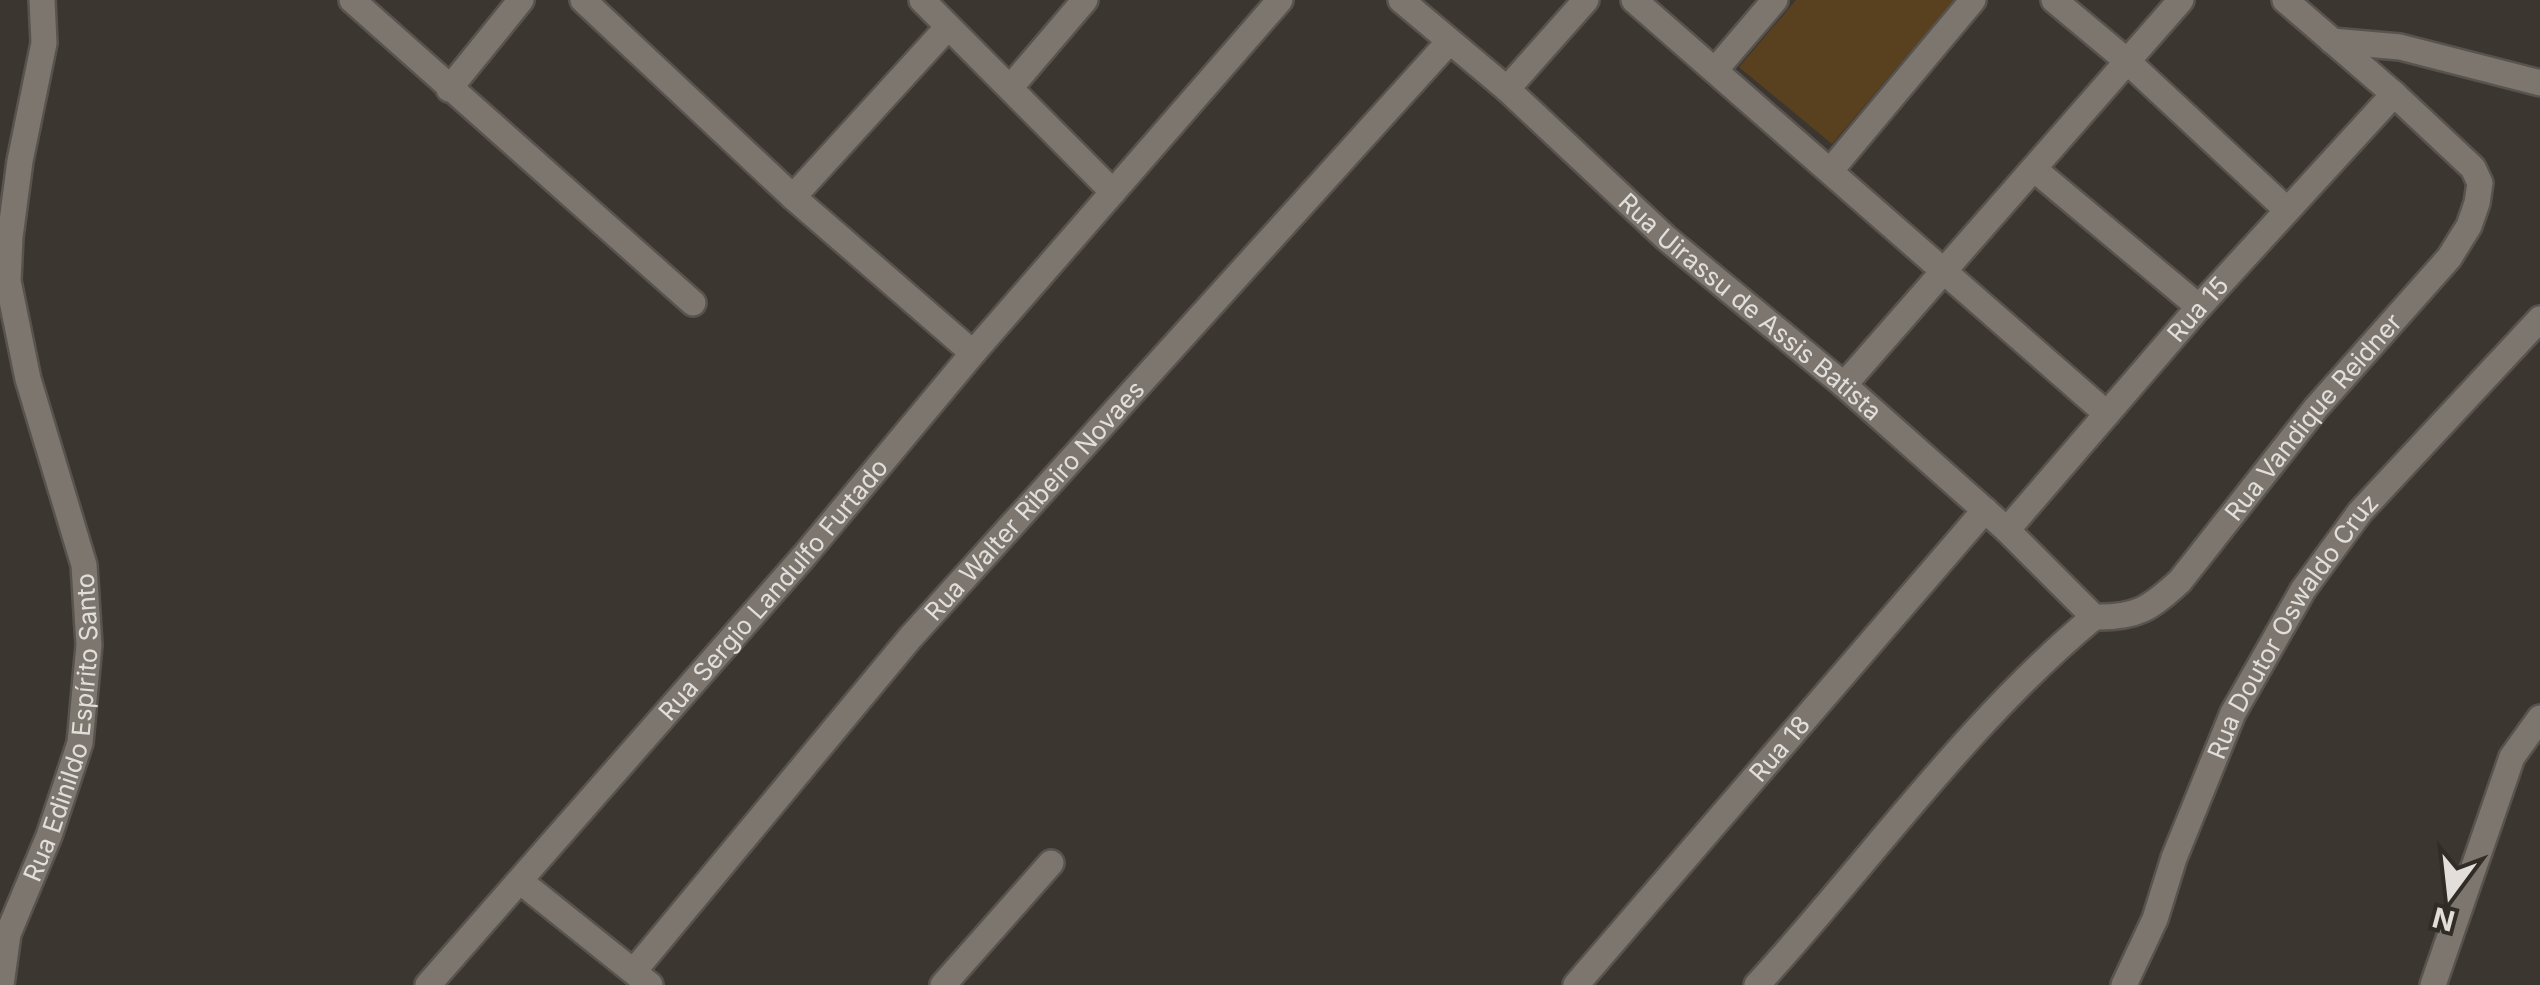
<svg xmlns="http://www.w3.org/2000/svg" width="2540" height="985" viewBox="0 0 2540 985" font-family="Inter,sans-serif">
	<rect width="100%" height="100%" fill="#3b362f"/>
	<polygon fill="#594120" points="1796,0 1954,0 1832,144 1739,67"/>
	<g fill="none" stroke-linecap="round" stroke-linejoin="round">
		<defs>
			<g id="street">
				<polyline points="352,0 693,303"/>
				<polyline points="583,0 793,197 973,353"/>
				<polyline points="922,0 1113,192"/>
				<path id="s1" d="M1401,0L1507,89L1666,238L1844,385L2007,530L2094,617"/>
				<polyline points="1634,0 2107,414"/>
				<polyline points="2054,0 2127,61 2287,210"/>
				<polyline points="2332,41 2400,47 2540,83"/>
				<polyline points="1716,69 1775,0"/>
				<polyline points="1010,88 1085,0"/>
				<polyline points="449,89 521,0"/>
				<polyline points="1507,89 1586,0"/>
				<polyline points="2034,169 2199,307"/>
				<polyline points="1831,170 1973,0"/>
				<polyline points="793,197 948,27"/>
				<polyline points="1844,385 2181,0"/>
				<path id="s2" d="M2007,530L2199,307L2394,94"/>
				<path id="s3" d="M2094,617C2136,618 2150,609 2180,581L2316,408L2449,258L2469,226L2477,203L2480,183L2473,168L2394,94L2285,0"/>
				<polyline points="520,881 650,985"/>
				<path id="s4" d="M634,971L910,638L1448,43"/>
				<path id="s5" d="M1,985L8,934L49,836L80,743L89,645L84,565L28,379L8,281L10,237L20,161L44,43L42,0"/>
				<path id="s6" d="M428,985L805,555L973,353L1280,0"/>
				<polyline points="943,985 1051,863"/>
				<path id="s7" d="M1576,985L1985,510"/>
				<path d="M1757,985C1869,863 1966,723 2094,617"/>
				<path id="s8" d="M2124,985L2155,919L2174,858L2233,713L2303,590L2360,512L2540,319"/>
				<polyline points="2433,985 2512,757 2540,718"/>
			</g>
		</defs>
		<use href="#street" stroke="#58534e" stroke-width="30"/>
		<use href="#street" stroke="#7c766f" stroke-width="25"/>
	</g>
	<g text-anchor="middle" dominant-baseline="central" stroke-width="8" stroke-linejoin="round" paint-order="stroke">
		<g font-size="25" fill="#e2dfdb" stroke="#312c25">
			<text stroke="none"><textPath href="#s1" startOffset="465">Rua Uirassu de Assis Batista</textPath></text>
			<text stroke="none"><textPath href="#s2" startOffset="292">Rua 15</textPath></text>
			<text stroke="none"><textPath href="#s3" startOffset="308">Rua Vandique Reidner</textPath></text>
			<text stroke="none"><textPath href="#s4" startOffset="618">Rua Walter Ribeiro Novaes</textPath></text>
			<text stroke="none"><textPath href="#s6" startOffset="525">Rua Sergio Landulfo Furtado</textPath></text>
			<text stroke="none"><textPath href="#s8" startOffset="398">Rua Doutor Oswaldo Cruz</textPath></text>
			<text stroke="none"><textPath href="#s5" startOffset="268">Rua Edinildo Espírito Santo</textPath></text>
			<text stroke="none"><textPath href="#s7" startOffset="312">Rua 18</textPath></text>
		</g>
	</g>
	<g transform="translate(2450 895) rotate(195)" stroke="#312c25" stroke-width="8" paint-order="stroke">
	<path d="M0-8L18 38L0 25L-18 38Z" fill="#e2dfdb"/>
	<text y="-15" font-size="28" font-weight="bold" text-anchor="middle" fill="#e2dfdb">N</text>
	</g>
</svg>
